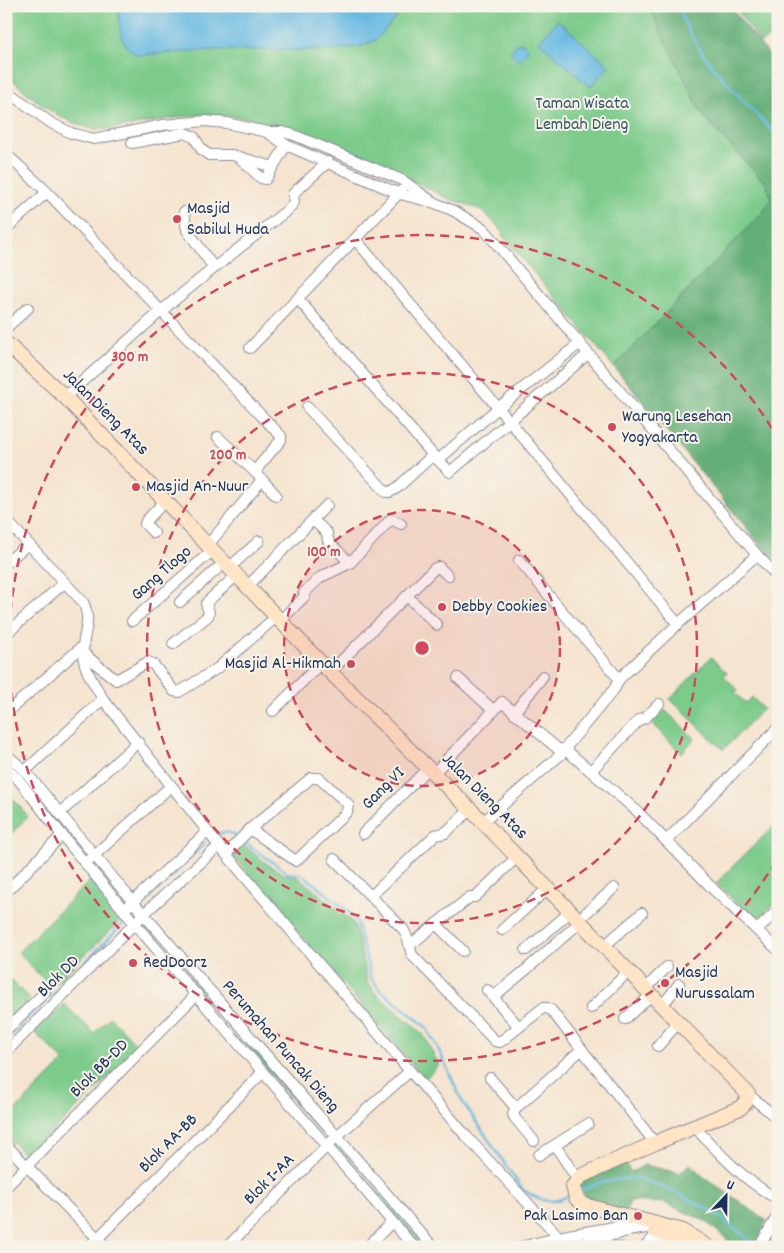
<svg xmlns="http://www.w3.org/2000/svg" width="784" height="1253" viewBox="0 0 784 1253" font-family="Dekko,sans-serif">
	<rect width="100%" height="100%" fill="#f7f3e8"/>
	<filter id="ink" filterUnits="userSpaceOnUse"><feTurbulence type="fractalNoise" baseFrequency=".02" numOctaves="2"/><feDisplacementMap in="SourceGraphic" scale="10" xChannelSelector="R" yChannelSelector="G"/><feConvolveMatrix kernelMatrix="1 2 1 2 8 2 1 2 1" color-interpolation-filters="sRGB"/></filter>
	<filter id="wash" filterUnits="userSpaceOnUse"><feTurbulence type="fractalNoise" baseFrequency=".0096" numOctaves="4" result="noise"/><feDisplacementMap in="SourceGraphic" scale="20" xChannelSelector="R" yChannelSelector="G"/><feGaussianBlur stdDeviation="1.12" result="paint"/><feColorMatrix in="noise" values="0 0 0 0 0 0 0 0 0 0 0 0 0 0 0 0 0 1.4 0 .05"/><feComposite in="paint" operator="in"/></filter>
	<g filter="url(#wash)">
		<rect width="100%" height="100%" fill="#f5e4cf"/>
		<g fill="#7bcb8b" stroke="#4b7d74">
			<path d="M6,6H650L703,116L767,185L771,201L763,212L614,367L502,235L504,234C498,227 491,218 483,212C471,204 454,202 441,195C369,158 301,121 219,115C183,113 156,123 121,127C113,128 103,131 95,129C61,124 31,97 6,74Z"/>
			<polygon points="740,6 762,6 778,26 778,30 761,43 736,9"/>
			<polygon points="711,657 727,673 724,676 738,690 735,693 746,703 752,697 763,709 724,749 722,749 670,699"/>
			<polygon points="665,710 695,739 681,753 652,723"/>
			<polygon points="6,791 28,816 6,839"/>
			<polygon points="778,822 778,900 765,913 757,917 748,915 716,883"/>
			<polygon points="242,844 270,866 283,874 298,877 352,921 357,932 367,981 377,995 423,1034 439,1065 425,1079 235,859 234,855"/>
			<polygon points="91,879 121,915 121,920 51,988 18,952"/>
			<polygon points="143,923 145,923 324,1130 325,1134 322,1134 142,925"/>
			<polygon points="6,975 30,999 6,1023"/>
			<polygon points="64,1004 94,1033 110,1017 139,1047 27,1157 6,1135 6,1120 64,1061 34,1032"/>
			<polygon points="336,1144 337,1144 426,1247 419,1247 332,1148"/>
			<polygon points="619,1239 623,1239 635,1247 587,1247"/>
		</g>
		<g fill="#64af77" stroke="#406f6a">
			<polygon points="648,6 734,6 731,8 778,66 778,562 763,548 614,367 763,212 771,201 767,185 703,116"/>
			<path d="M626,1164L631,1172L645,1165L680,1173L690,1164L703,1176L767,1221L762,1228L778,1237V1247H736L705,1221L664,1203L630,1201L625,1213C603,1207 585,1208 579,1183Z"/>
		</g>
		<g fill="#67bae3" stroke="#4174a0">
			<path d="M118,6H406L376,40L359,47L333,50H214L138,55C118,45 120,26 118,6Z"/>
			<polygon points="558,20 609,66 590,87 539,41"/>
			<polygon points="521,42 529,49 519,61 510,52 518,43 520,44"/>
		</g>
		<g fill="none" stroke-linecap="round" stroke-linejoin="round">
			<g stroke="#67bae3" stroke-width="2.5">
				<path d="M679,6C690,52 746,103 778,137"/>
				<path d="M215,835C225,830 230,832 239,838"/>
				<path d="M243,841L288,873L300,874L306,877L350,913L357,922L371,978L380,990L424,1025L436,1044L462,1101L522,1189C532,1196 545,1204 558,1200C562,1199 566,1196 570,1195"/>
				<polyline points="141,906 205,843"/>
				<polyline points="6,1041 126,921"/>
				<polyline points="579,1191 599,1183 621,1179 639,1178 671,1190 710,1210 758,1246"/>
			</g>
		</g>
	</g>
	<g filter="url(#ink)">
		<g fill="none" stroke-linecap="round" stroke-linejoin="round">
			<defs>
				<g id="street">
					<polyline points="6,90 51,123 71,133 94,139 163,125 205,121 226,123 267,132 283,132 294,135 402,180 430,200"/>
					<polyline points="267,132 286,145 400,194 435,203 454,211 484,229 757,555 778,577"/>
					<polyline points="132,143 184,133 194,137 202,150 209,155 232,155 273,167"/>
					<polyline points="6,154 47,192 281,436 281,440 259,466 256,473 276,495"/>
					<polyline points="241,159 261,178 266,179 286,145"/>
					<polyline points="184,212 187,230 214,268"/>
					<polyline points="6,229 47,192"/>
					<polyline points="355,239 516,429 678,624"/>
					<polyline points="298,299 433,455 450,472 588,354"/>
					<polyline points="6,328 28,308"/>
					<polyline points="250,348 402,190"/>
					<polyline points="65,397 161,311 214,268 290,208 294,202 293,194 296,191 328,162"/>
					<polyline points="307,407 386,492 390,492 397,488 433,455"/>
					<polyline points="218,437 256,473"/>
					<polyline points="438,460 498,408 579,344"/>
					<path d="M6,520L83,602C93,624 82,632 83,652C83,669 95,685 103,699L219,846L410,1071L336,1137L227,1247"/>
					<polyline points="313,520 327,533 328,541 350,563"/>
					<polyline points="154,533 145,524 146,521 165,501"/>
					<polyline points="208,545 262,480"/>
					<polyline points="519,560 619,679"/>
					<polyline points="6,563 28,544"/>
					<polyline points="230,567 259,541"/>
					<polyline points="248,586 327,505"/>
					<polyline points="407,596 437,625"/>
					<polyline points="180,602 225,562"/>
					<polyline points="281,620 305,596 304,593 321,577 350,563 391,519 401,524"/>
					<polyline points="132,621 213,550"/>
					<polyline points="6,634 64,583"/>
					<polyline points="173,644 208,616 209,612 206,604 208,601 237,575"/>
					<polyline points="83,653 116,680 148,662 153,664 174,691 179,692 218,668 277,616"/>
					<polyline points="330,672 435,568 439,567 448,576"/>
					<polyline points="458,678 494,711"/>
					<polyline points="273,711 321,663"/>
					<polyline points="6,713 84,645"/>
					<polyline points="514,713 543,676"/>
					<polyline points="6,754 25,771 133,902 433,1247"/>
					<polyline points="6,768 18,779 62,835 135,924 414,1247"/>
					<polyline points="25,771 103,699"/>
					<polyline points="591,771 639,720 645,718 659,704"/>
					<polyline points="434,773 502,702 558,749 566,750 638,812 714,890 778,950"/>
					<polyline points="61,812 138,742"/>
					<polyline points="483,822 566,750 567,746 615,688 619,679 678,624 757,555"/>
					<polyline points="363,834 429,767"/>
					<polyline points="666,841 778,728"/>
					<polyline points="226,854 250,829 311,778 319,778 348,804 347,812 296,861 250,829"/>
					<polyline points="90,859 171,786"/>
					<path d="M334,859L403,929C409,939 409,945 412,955L495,1041L500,1042L543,1008H547L551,1010L655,1143"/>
					<polyline points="6,892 62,835"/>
					<polyline points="371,896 435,835 445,833 471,809"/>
					<polyline points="128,906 207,832"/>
					<polyline points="578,920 614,888"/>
					<polyline points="436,924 463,951"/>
					<polyline points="502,930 547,889"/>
					<polyline points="757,930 778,910"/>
					<polyline points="410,945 470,897 475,897 517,857"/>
					<polyline points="603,947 642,913"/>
					<polyline points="526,950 570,912"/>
					<polyline points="645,989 667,967"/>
					<polyline points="487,990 519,1027"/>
					<polyline points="493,997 527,969 580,922"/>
					<polyline points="662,1006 679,984"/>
					<polyline points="591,1008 628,972"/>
					<polyline points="625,1019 651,995"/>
					<polyline points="6,1030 45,992"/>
					<polyline points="658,1046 678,1023"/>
					<polyline points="6,1052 148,910 219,846"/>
					<polyline points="410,1071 467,1137 559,1237 563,1247"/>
					<polyline points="490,1078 516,1108 582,1049"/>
					<polyline points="748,1094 778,1119"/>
					<polyline points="516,1108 513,1114 514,1117 534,1141"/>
					<path d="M701,1134C725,1159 747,1183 778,1199"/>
					<polyline points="6,1145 106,1247"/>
					<polyline points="539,1155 555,1145"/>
					<polyline points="577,1179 555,1145 588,1124"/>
					<polyline points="6,1187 197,994"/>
					<polyline points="89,1247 263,1072"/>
					<polyline points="367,1247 392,1222"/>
					<polyline points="521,1247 568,1235 643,1222"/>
					<polyline points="567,1247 628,1231 658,1226"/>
					<polyline points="645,1247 658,1233 665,1231"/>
					<polyline points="656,1247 662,1240 673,1235"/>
					<polyline points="759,1247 778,1215"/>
				</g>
				<g id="secondary">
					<polyline points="6,343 65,397 321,663 483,822 748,1094 746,1102 740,1108 655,1143 581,1176 573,1186 576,1198 584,1205 683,1231 708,1247"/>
					<polyline points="655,1231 668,1236 686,1247"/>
				</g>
			</defs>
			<use href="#street" stroke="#888a96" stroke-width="12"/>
			<use href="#secondary" stroke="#888a96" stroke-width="16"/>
			<use href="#street" stroke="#fff" stroke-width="10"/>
			<use href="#secondary" stroke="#ffe4c6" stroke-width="14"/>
		</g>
	</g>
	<circle cx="422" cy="648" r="138" fill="#d1495b" fill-opacity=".12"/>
	<g fill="none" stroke="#d1495b" stroke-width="2.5" stroke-dasharray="9 6">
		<circle cx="422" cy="648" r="138"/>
		<circle cx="422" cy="648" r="275"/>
		<path d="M776 861A413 413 0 1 1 776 435"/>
	</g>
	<g fill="#d1495b" stroke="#f7f3e8" stroke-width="2">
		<circle cx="177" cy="219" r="5"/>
		<circle cx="612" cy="427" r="5"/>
		<circle cx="136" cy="487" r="5"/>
		<circle cx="442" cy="607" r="5"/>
		<circle cx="351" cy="664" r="5"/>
		<circle cx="133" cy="963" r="5"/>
		<circle cx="665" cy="983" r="5"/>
		<circle cx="638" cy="1216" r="5"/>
	</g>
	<g text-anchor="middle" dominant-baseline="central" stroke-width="4" stroke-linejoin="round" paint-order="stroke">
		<g font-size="18" fill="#335669" stroke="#f7f3e8">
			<text x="582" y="104">Taman Wisata<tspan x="582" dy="21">Lembah Dieng</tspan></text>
		</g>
		<g font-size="18" fill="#1b2f5e" stroke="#f7f3e8" text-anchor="start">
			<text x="187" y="209">Masjid<tspan x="187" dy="21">Sabilul Huda</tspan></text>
			<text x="622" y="417">Warung Lesehan<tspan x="622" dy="21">Yogyakarta</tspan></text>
			<text x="146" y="487">Masjid An-Nuur</text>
			<text x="452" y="607">Debby Cookies</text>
			<text x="341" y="664" text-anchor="end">Masjid Al-Hikmah</text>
			<text x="143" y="963">RedDoorz</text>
			<text x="675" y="973">Masjid<tspan x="675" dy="21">Nurussalam</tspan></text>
			<text x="628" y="1216" text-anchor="end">Pak Lasimo Ban</text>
		</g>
		<g font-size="18" fill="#1b2f5e" stroke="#f7f3e8">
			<text transform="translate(105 413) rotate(45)">Jalan Dieng Atas</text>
			<text transform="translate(162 574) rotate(-41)">Gang Tlogo</text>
			<text transform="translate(384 789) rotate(-45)">Gang VI</text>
			<text transform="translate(484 797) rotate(45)">Jalan Dieng Atas</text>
			<text transform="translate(59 977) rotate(-45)">Blok DD</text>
			<text transform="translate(280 1047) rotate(49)">Perumahan Puncak Dieng</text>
			<text transform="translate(100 1069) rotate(-45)">Blok BB-DD</text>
			<text transform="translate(169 1144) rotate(-45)">Blok AA-BB</text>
			<text transform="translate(270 1180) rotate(-45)">Blok I-AA</text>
		</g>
	</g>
	<circle cx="422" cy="648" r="8" fill="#d1495b" stroke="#f7f3e8" stroke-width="2.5"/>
	<g font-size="15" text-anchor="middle" font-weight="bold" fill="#d1495b" stroke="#f7f3e8" stroke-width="4" stroke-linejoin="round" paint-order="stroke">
		<text x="130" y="361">300 m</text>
		<text x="228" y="459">200 m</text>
		<text x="324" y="556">100 m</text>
	</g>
	<rect width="784" height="1253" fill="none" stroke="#f7f3e8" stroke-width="25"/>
	<g transform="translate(726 1196) rotate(22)" stroke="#f7f3e8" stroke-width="4" paint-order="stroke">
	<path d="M0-4L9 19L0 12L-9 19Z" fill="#1b2f5e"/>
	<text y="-8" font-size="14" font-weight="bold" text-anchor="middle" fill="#1b2f5e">U</text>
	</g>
</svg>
